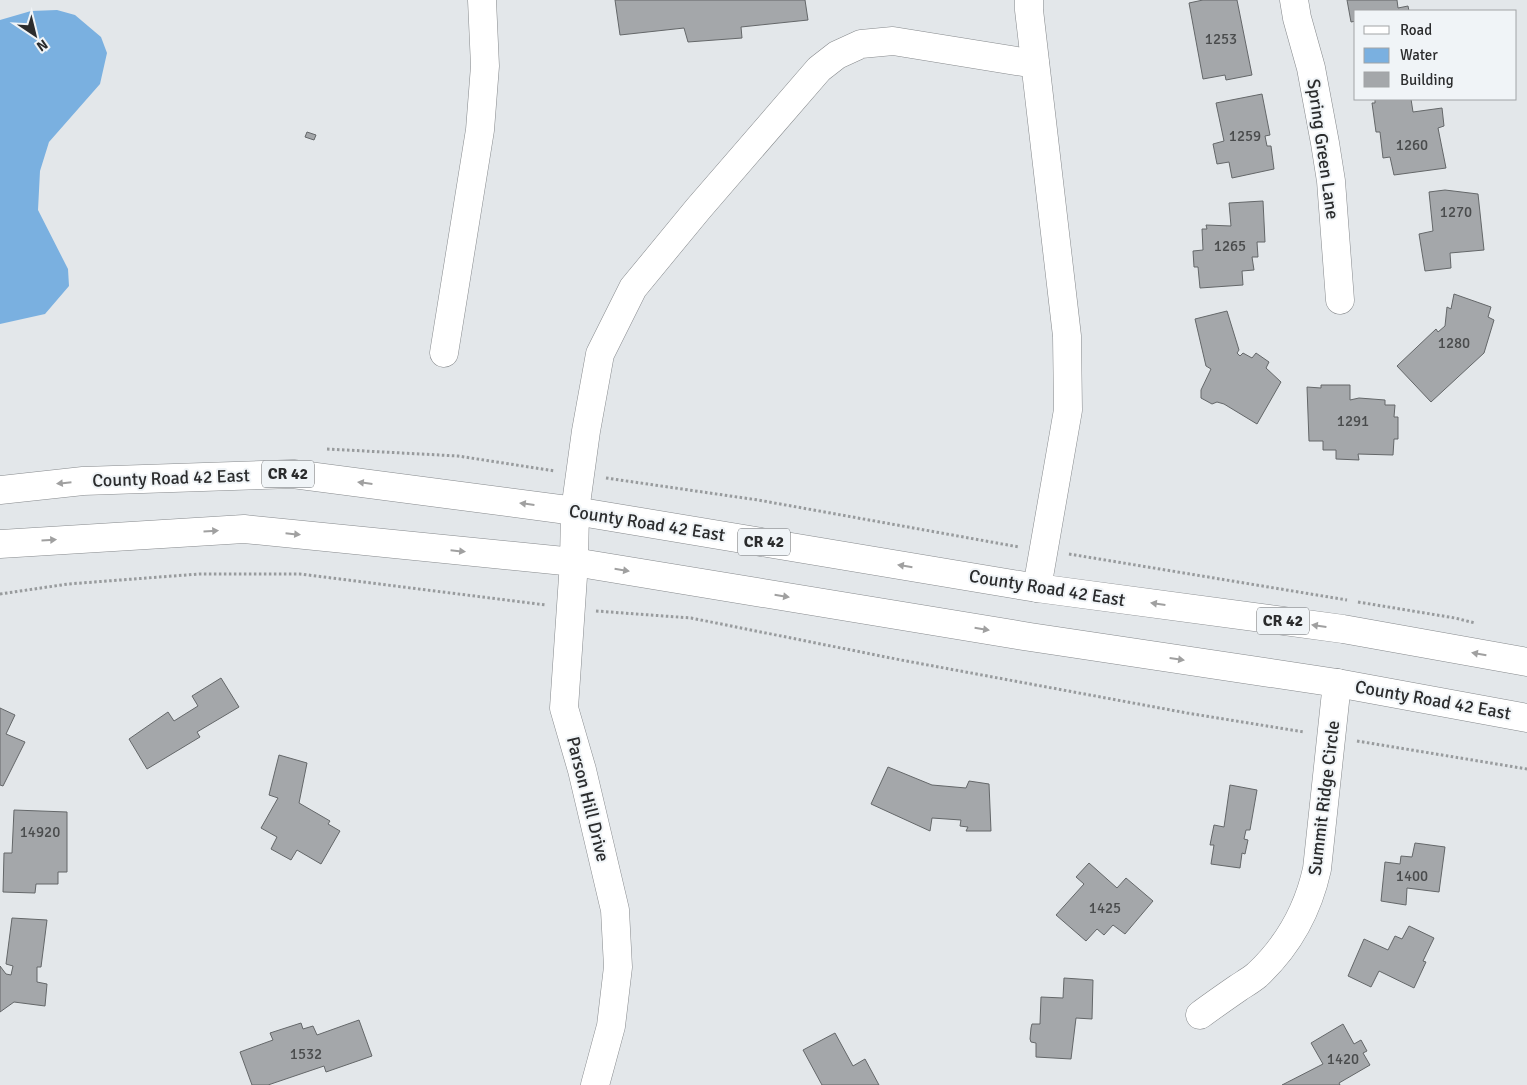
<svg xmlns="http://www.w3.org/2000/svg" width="1527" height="1085" viewBox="0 0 1527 1085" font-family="Signika,sans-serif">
	<rect width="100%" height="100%" fill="#e3e7ea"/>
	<polygon fill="#7ab0e0" points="57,10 75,15 101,37 107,53 100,84 49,142 40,171 38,210 68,269 69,286 45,314 0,324 0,20 31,11"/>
	<g fill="#a4a7aa" stroke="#646769">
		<polygon points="615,0 805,0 808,20 741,27 742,38 688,42 684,28 620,35"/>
		<polygon points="1203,0 1237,0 1252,75 1226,80 1225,75 1203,79 1189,3"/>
		<polygon points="1347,0 1397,0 1398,8 1408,6 1409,11 1356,11 1356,21 1351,22"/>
		<polygon points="1262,94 1270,135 1265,136 1267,146 1271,146 1274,169 1232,178 1229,162 1217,164 1213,144 1224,141 1216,103"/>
		<polygon points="1375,99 1411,99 1413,112 1442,108 1444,126 1438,128 1446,168 1394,175 1390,157 1383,158 1380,132 1376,132 1372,103 1375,103"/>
		<polygon points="307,132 316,135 314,140 305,137"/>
		<polygon points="1445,190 1478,194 1484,250 1450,253 1451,268 1425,271 1419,234 1433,231 1429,192"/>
		<polygon points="1263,201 1265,242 1257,242 1258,257 1252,257 1254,270 1242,271 1243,285 1200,288 1198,267 1194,267 1193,251 1203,250 1202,229 1207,229 1206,225 1231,226 1229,203"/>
		<polygon points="1454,294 1491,307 1488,317 1494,320 1484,353 1431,402 1397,366 1436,329 1438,332 1445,326 1447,307 1451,309"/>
		<polygon points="1227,311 1239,350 1237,353 1240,356 1243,353 1252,358 1256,353 1269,362 1266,368 1281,382 1257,424 1224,404 1217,402 1212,404 1201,398 1201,390 1211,369 1206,366 1195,319"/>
		<polygon points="1321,385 1350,385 1350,400 1359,398 1385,400 1385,405 1395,405 1394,417 1398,417 1398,439 1394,439 1393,455 1358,454 1359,460 1336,459 1336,450 1323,450 1323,441 1309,441 1307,387 1321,388"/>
		<polygon points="221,678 239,707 197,732 200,737 147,769 129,739 168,712 174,721 198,706 192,696"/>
		<polygon points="0,708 15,715 6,734 25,742 3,786 0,785"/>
		<polygon points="279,755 307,763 299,803 330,821 328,824 340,831 321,864 297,850 291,860 271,849 277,837 261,828 278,798 269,795"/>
		<polygon points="888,767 932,785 966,788 969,781 989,784 991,831 966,831 968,827 960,826 961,820 932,818 930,831 871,804"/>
		<polygon points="1230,785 1257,790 1250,830 1246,830 1244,839 1248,840 1245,854 1242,853 1240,868 1211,864 1214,845 1210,845 1214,825 1224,827"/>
		<polygon points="14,810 67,812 67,872 58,872 58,884 36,884 35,893 3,892 4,853 12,853"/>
		<polygon points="1415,843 1445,847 1439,892 1407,888 1406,905 1381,901 1385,862 1400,864 1401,856 1412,857"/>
		<polygon points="1089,863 1117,888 1126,878 1153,901 1125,934 1113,925 1104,935 1097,929 1086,941 1056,915 1084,884 1076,877"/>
		<polygon points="12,918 47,920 41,967 37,967 37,982 47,984 45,1006 14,1002 0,1012 0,966 6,974 11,975 13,966 6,964"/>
		<polygon points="1409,926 1434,938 1423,961 1426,962 1414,988 1379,971 1371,987 1348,976 1364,939 1388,950 1395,936 1402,939"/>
		<polygon points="1064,978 1093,980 1092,1019 1076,1018 1071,1059 1036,1057 1036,1043 1031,1042 1030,1039 1031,1028 1032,1024 1040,1024 1041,997 1063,998"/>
		<polygon points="359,1020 372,1056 326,1072 324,1066 268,1085 252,1085 240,1052 273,1040 270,1033 301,1023 303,1029 313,1026 317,1035"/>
		<polygon points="1343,1024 1354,1044 1361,1040 1367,1051 1363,1053 1370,1065 1339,1083 1340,1085 1282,1085 1323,1064 1311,1043"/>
		<polygon points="835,1033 853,1066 865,1059 879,1085 822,1085 803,1050"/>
	</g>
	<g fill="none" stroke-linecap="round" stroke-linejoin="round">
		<defs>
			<g id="minor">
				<polyline points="1029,0 1029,10 1067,336 1068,410 1037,588"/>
				<polyline points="1294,0 1297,18 1311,68 1325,143 1331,181 1340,300"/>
				<polyline points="444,353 480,130 485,66 482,0"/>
				<path d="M1200,1015C1212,1006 1225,997 1238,988C1244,984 1251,980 1257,975C1288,946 1308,910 1317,869L1337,683"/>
				<polyline points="595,1085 611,1026 618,967 615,910 582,770 564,708 574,562 575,511 586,431 600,354 633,288 698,209 819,69 837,55 861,44 893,41 1035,64"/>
			</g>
			<g id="highway">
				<polyline points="0,490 83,481 293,474 575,511 1037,588 1343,629 1527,662"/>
				<polyline points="0,544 244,529 574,562 1030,637 1337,683 1527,718"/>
			</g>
		</defs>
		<use href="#minor" stroke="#86898c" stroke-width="29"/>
		<use href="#highway" stroke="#86898c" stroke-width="29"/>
		<g stroke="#989b9d" stroke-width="3" stroke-dasharray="2.5 2.5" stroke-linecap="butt">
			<polyline points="327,449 458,456 555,471"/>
			<polyline points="606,478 758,500 1019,547"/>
			<polyline points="1069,554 1347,600"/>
			<polyline points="0,594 68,584 199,574 300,574 546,605"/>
			<polyline points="1358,602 1455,618 1475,623"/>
			<polyline points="596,611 691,618 901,660 1187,713 1304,732"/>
			<polyline points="1357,741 1527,769"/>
		</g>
		<use href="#minor" stroke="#fff" stroke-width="28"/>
		<use href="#highway" stroke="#fff" stroke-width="28"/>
	</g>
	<defs><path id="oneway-solid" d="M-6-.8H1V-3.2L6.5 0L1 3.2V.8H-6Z" transform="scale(1.25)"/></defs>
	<g fill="#a0a0a0">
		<use href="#oneway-solid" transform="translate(64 483) rotate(174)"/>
		<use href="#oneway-solid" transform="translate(365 483) rotate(-173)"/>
		<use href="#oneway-solid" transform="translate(527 504) rotate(-173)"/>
		<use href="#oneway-solid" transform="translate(211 531) rotate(-3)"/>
		<use href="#oneway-solid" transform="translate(293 534) rotate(6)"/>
		<use href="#oneway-solid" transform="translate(49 540) rotate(-3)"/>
		<use href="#oneway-solid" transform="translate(458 551) rotate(6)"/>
		<use href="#oneway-solid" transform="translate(905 566) rotate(-171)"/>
		<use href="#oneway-solid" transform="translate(622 570) rotate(9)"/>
		<use href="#oneway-solid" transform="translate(782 596) rotate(9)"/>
		<use href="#oneway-solid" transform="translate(1158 604) rotate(-172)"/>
		<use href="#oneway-solid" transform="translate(1319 626) rotate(-172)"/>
		<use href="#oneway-solid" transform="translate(982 629) rotate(9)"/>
		<use href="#oneway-solid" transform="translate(1479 654) rotate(-170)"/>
		<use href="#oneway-solid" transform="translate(1177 659) rotate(8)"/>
	</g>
	<g text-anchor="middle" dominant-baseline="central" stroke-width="4" stroke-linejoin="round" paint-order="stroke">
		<g font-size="15" fill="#494b4c">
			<text x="1221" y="39">1253</text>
			<text x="1245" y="136">1259</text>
			<text x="1412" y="145">1260</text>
			<text x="1456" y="212">1270</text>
			<text x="1230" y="246">1265</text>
			<text x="1454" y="343">1280</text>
			<text x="1353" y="421">1291</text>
			<text x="40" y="832">14920</text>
			<text x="1412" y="876">1400</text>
			<text x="1105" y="908">1425</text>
			<text x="306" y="1054">1532</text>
			<text x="1343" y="1059">1420</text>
		</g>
		<g fill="#f0f4f7" stroke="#66686a" stroke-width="1">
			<rect x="262" y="460.5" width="52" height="27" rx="4"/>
			<rect x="738" y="528.5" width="52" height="27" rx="4"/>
			<rect x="1257" y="607.5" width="52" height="27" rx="4"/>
		</g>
		<g font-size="16" font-weight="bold" fill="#2b2c2d">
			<text x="288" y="474">CR 42</text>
			<text x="764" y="542">CR 42</text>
			<text x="1283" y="621">CR 42</text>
		</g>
		<g font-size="18" fill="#2b2c2d" stroke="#f0f4f7">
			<text transform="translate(1323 149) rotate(82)">Spring Green Lane</text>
			<text transform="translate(171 478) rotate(-2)">County Road 42 East</text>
			<text transform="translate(647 523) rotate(9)">County Road 42 East</text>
			<text transform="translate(1047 588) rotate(9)">County Road 42 East</text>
			<text transform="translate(1433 700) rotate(10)">County Road 42 East</text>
			<text transform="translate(1324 798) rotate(-83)">Summit Ridge Circle</text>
			<text transform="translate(588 799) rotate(76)">Parson Hill Drive</text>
		</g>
	</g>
	<rect x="1354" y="10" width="162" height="90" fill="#f0f4f7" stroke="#a1a4a6"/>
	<rect x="1364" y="26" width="25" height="8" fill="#ffffff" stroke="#a1a4a6"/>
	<text x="1400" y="35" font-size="15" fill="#2b2c2d">Road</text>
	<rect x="1364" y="48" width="25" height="15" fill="#7ab0e0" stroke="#a1a4a6"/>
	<text x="1400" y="60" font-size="15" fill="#2b2c2d">Water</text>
	<rect x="1364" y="72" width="25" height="15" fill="#a4a7aa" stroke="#a1a4a6"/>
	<text x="1400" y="85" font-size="15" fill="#2b2c2d">Building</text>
	<g transform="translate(35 35) rotate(145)" stroke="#f0f4f7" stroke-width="4" paint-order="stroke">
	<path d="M0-4L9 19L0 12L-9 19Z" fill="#2b2c2d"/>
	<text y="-8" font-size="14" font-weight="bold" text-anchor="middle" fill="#2b2c2d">N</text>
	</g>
</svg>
